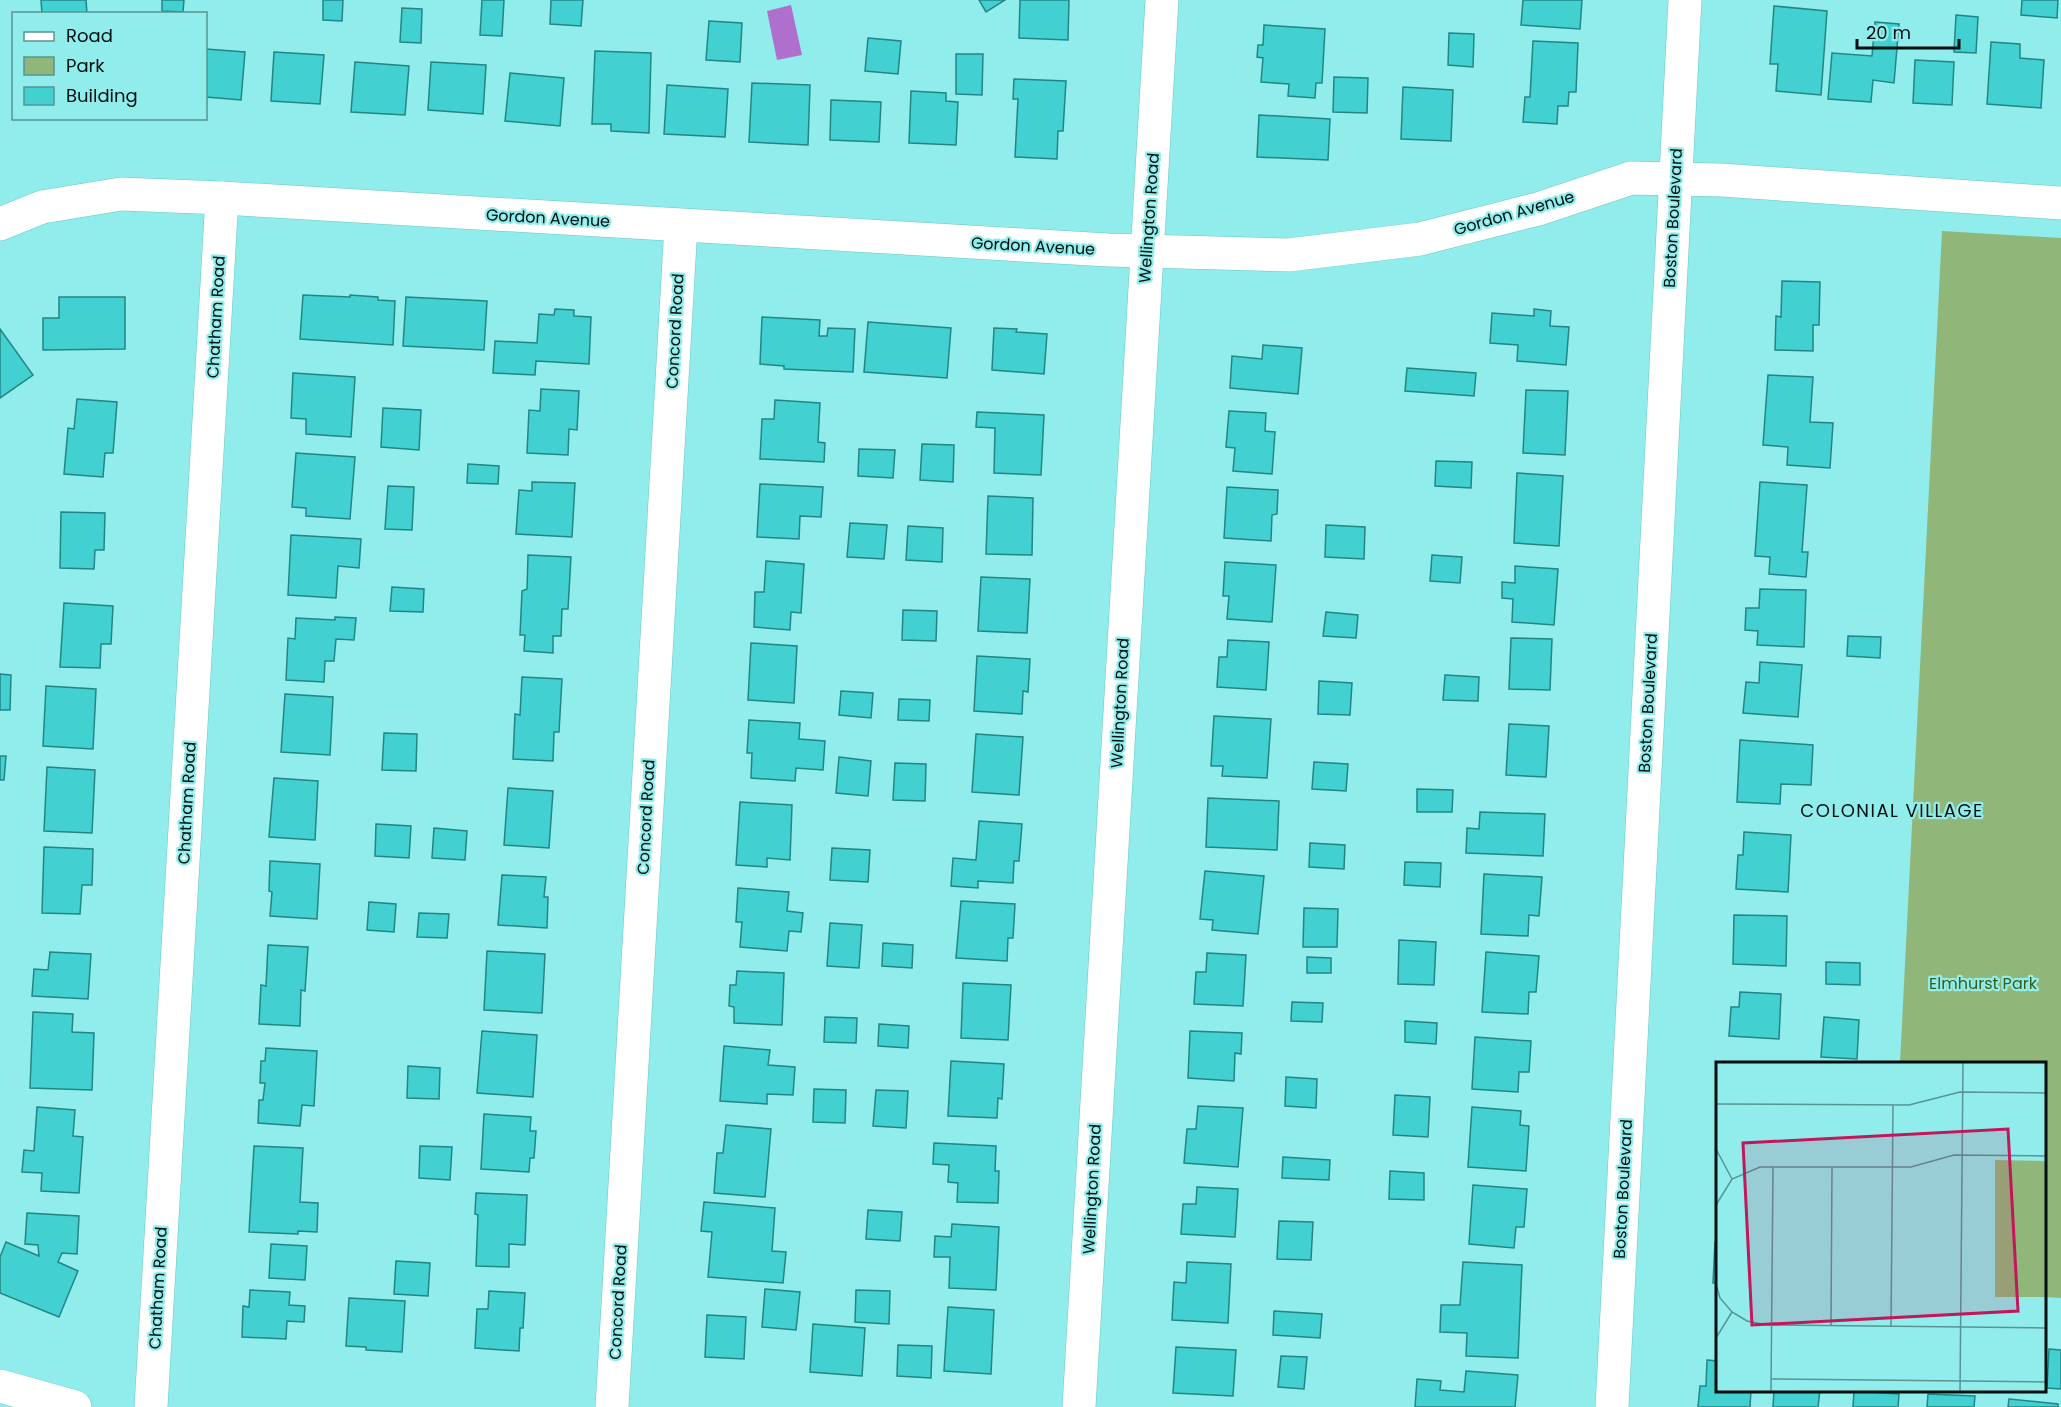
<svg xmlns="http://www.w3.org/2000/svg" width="2061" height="1407" viewBox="0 0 2061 1407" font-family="Poppins,sans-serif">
	<rect width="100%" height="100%" fill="#91edeb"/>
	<polygon fill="#91b679" points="1942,231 2061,238 2061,1298 2045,1297 2044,1064 1900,1063"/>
	<polygon fill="#af70cd" points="791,5 802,55 777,60 767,11"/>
	<g fill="#42d1d0" stroke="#218685" stroke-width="1.5">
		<polygon points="41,0 86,0 87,14 42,14"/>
		<polygon points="162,0 184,0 183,12 162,11"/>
		<polygon points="323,0 343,0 342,21 323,20"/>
		<polygon points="482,0 504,0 502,36 480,35"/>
		<polygon points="551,0 583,0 581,26 550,24"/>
		<polygon points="979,0 1005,0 986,12"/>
		<polygon points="1020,0 1069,0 1068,40 1019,38"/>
		<polygon points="1523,0 1582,0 1580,29 1521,25"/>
		<polygon points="2022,0 2058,0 2057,18 2021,15"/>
		<polygon points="1774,6 1827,11 1821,95 1776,91 1778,64 1770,64"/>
		<polygon points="402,8 422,9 421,43 400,42"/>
		<polygon points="1956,15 1978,17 1976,53 1954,52"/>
		<polygon points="709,21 742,23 740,62 706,60"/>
		<polygon points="1875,22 1899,24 1894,83 1873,80 1871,102 1828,99 1832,53 1872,56"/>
		<polygon points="1264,25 1325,29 1322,83 1316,83 1315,98 1288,96 1289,84 1261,82 1263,58 1257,57 1258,45 1263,45"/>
		<polygon points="1449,33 1474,34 1473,67 1448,65"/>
		<polygon points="868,38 901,41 898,74 865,71"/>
		<polygon points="1533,41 1578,43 1576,92 1569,92 1568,106 1558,106 1557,124 1523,122 1525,97 1530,97"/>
		<polygon points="1991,42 2020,44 2020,58 2044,60 2041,108 1987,104"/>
		<polygon points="206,49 245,52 241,100 206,97"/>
		<polygon points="595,51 651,53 649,133 611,131 611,124 592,124"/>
		<polygon points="274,52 324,55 320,104 271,101"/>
		<polygon points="956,54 983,54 982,95 956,94"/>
		<polygon points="1915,60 1954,62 1952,105 1913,103"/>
		<polygon points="355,62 409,66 405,115 351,112"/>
		<polygon points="431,62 486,65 483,114 428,110"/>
		<polygon points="510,73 564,78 560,126 505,121"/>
		<polygon points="1334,77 1368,78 1367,113 1333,112"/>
		<polygon points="1014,79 1066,81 1063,131 1058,131 1057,159 1015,157 1018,99 1013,99"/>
		<polygon points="752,83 810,85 808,145 749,142"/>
		<polygon points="667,85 728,89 725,137 664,134"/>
		<polygon points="1403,87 1453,90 1451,141 1401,139"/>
		<polygon points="911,91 946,93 946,101 958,102 956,145 909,143"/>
		<polygon points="831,100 881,102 879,142 830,140"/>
		<polygon points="1259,115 1330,119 1328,160 1257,157"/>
		<polygon points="1782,281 1820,282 1819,325 1813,325 1813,351 1775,350 1776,316 1781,317"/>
		<polygon points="303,295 350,297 350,295 378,297 378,300 395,301 393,345 300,339"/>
		<polygon points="59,297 125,297 125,349 43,350 43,318 59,318"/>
		<polygon points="406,297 487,301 484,350 403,346"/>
		<polygon points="555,309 574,310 574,316 591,317 589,364 536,361 535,375 493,373 495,341 537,343 539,314 554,315"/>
		<polygon points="1534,309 1551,311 1550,326 1569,327 1566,365 1517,361 1518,345 1490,343 1492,313 1534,316"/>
		<polygon points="762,317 820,320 819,336 827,336 828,328 855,329 853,372 784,369 784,366 760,364"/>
		<polygon points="868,322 951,328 947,378 864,372"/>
		<polygon points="994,328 1017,329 1016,332 1047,334 1044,374 992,370"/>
		<polygon points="0,329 33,375 0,398"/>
		<polygon points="1263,345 1302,348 1298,394 1230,388 1232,356 1262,359"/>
		<polygon points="1407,368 1476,373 1474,396 1405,391"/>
		<polygon points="293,373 355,377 351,437 306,434 306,419 291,418"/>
		<polygon points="1768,375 1813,377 1810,422 1833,423 1830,468 1787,465 1788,447 1763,445"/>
		<polygon points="541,389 579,391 577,430 569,429 568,455 527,453 529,410 540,411"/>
		<polygon points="1526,390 1568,391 1565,455 1523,453"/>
		<polygon points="77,399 117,402 113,453 105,453 103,477 64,474 68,428 74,429"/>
		<polygon points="775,400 820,403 818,442 825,443 824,462 760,459 762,419 774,419"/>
		<polygon points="383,408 421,410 419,450 381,447"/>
		<polygon points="1229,411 1266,413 1265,431 1275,432 1272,474 1233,471 1235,448 1226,447"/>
		<polygon points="977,412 1044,415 1041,475 994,473 995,428 976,427"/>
		<polygon points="922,444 954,445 953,482 920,480"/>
		<polygon points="859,449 895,450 893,478 858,476"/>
		<polygon points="296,453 355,457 350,519 306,516 306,508 292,507"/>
		<polygon points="1436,461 1472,462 1471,488 1435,486"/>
		<polygon points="468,464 499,466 498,484 467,483"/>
		<polygon points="1517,473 1563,476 1559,546 1514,543"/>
		<polygon points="532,482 575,483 572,537 516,534 519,490 532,491"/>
		<polygon points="1760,482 1807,485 1802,552 1808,552 1806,577 1769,574 1770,557 1755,556"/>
		<polygon points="760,484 823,487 821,517 800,516 799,539 757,537"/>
		<polygon points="388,486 414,487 412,530 385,529"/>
		<polygon points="1227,487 1278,490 1277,514 1272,515 1271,541 1224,538"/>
		<polygon points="988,496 1033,498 1032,555 986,554"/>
		<polygon points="61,512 105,513 104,550 95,550 94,569 60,568"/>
		<polygon points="850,523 887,525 884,559 847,557"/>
		<polygon points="1326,525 1365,527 1364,559 1325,557"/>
		<polygon points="908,526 943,528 942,562 906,560"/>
		<polygon points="291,535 361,539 359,568 338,566 336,598 288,595"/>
		<polygon points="528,555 571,557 568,609 562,609 561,636 553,636 553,653 524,651 525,635 520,635 522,591 527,589"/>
		<polygon points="1432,555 1462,557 1460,583 1430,581"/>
		<polygon points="766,561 804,564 801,613 791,612 790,630 754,627 755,592 764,592"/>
		<polygon points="1225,562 1276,565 1272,622 1227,619 1229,596 1223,596"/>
		<polygon points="1515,566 1558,569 1554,625 1512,622 1513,599 1502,598 1502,582 1515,583"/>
		<polygon points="981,577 1030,579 1027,633 978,631"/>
		<polygon points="392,587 424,589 423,612 390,611"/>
		<polygon points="1760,589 1806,590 1804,647 1757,645 1758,631 1745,630 1746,608 1759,608"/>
		<polygon points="64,603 113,606 111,644 101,644 100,668 60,667"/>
		<polygon points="903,610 937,611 936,641 902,640"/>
		<polygon points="1326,612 1358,615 1356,638 1323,636"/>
		<polygon points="335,617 356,618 354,640 336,639 334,661 325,661 324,682 286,680 288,638 295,639 296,618 335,620"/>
		<polygon points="1848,636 1881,637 1880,658 1847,656"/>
		<polygon points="1511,638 1552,639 1550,690 1509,689"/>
		<polygon points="1228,640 1269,642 1266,690 1217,687 1219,657 1227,657"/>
		<polygon points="751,643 797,646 794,703 748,700"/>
		<polygon points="977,656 1030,659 1028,692 1023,691 1022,714 974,711"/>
		<polygon points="1760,662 1802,665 1798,717 1743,713 1746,682 1759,683"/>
		<polygon points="0,674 11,675 10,710 0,710"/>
		<polygon points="1445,675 1479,677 1478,701 1443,700"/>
		<polygon points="522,677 562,679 559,732 554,732 553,761 513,759 515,714 520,715"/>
		<polygon points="1319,681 1352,683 1350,715 1318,714"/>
		<polygon points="46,686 96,689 93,749 43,746"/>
		<polygon points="841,691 873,693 871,718 839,715"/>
		<polygon points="285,694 333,697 330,755 281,752"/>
		<polygon points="899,699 930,700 929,721 898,720"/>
		<polygon points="1214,716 1271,719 1267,778 1222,776 1223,766 1211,766"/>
		<polygon points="749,720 800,723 799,739 825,741 823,770 796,768 795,781 751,778 752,753 747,753"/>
		<polygon points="1509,724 1549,726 1546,777 1506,775"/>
		<polygon points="384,733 417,734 416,771 382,770"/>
		<polygon points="976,734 1023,737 1019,795 972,792"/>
		<polygon points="1740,740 1813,745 1811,785 1781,784 1780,804 1737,802"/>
		<polygon points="0,756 6,756 4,780 0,780"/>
		<polygon points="839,757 871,761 868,796 836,793"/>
		<polygon points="1314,762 1348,764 1346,791 1312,789"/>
		<polygon points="895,763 926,764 925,801 893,800"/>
		<polygon points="47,767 95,770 92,833 44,831"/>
		<polygon points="274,778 318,781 315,840 269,837"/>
		<polygon points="508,788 553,791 549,848 504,845"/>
		<polygon points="1417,789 1453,790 1452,812 1417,812"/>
		<polygon points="1208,798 1279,801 1277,850 1206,847"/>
		<polygon points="740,802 792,805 790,860 767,858 767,867 736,865"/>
		<polygon points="1480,812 1545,814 1543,856 1466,853 1467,828 1479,829"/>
		<polygon points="979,821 1022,824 1019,861 1014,861 1013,883 978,881 978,888 951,886 953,858 976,860"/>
		<polygon points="376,824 411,826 409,858 375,856"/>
		<polygon points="434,828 467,831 465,860 432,858"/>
		<polygon points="1744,832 1791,835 1788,892 1736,889 1738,855 1743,855"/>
		<polygon points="1310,843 1345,845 1344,869 1309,867"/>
		<polygon points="44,847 93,849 92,885 82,885 80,914 42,913"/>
		<polygon points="832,848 870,850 868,882 830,880"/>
		<polygon points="270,861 320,864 317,919 270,916 272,892 269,891"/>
		<polygon points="1405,862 1441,863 1440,887 1404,885"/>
		<polygon points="1205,871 1264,876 1258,934 1212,930 1213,920 1200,919"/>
		<polygon points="1484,874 1542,877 1539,916 1529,915 1528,936 1481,934"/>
		<polygon points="502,875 546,877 544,897 548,897 547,928 498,925"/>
		<polygon points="738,888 789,892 787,911 803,913 801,932 789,931 787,951 740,947 742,922 736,922"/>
		<polygon points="961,901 1015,904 1013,938 1008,938 1007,961 956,958"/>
		<polygon points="369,902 396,904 394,932 367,930"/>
		<polygon points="1304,908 1338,909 1337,947 1303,947"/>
		<polygon points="419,913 449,914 447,938 417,937"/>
		<polygon points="1734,915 1787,916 1786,966 1733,964"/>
		<polygon points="830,923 862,925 859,968 827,966"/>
		<polygon points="1399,940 1436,942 1434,985 1398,984"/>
		<polygon points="883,943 913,945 912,968 882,966"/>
		<polygon points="268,945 308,947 305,991 301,990 300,1026 259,1024 261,985 266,986"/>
		<polygon points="487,951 545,954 542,1013 484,1010"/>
		<polygon points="50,952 91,954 88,999 32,996 34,969 48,970"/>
		<polygon points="1486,952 1539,956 1536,992 1529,992 1528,1014 1482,1012"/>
		<polygon points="1207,953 1246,955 1243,1006 1194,1004 1196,972 1206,972"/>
		<polygon points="1307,957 1331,958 1331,973 1307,973"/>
		<polygon points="1826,962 1860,963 1860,985 1826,984"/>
		<polygon points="737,971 784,973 782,1025 734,1023 734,1007 729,1006 730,985 736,985"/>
		<polygon points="963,983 1011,985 1008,1040 961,1038"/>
		<polygon points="1740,992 1781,994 1779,1039 1729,1036 1731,1007 1739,1007"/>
		<polygon points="1292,1002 1323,1003 1322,1022 1291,1021"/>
		<polygon points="33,1012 73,1014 72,1032 94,1033 92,1090 30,1088"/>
		<polygon points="825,1017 857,1018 856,1043 824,1042"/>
		<polygon points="1824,1017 1859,1020 1857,1059 1821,1057"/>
		<polygon points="1405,1021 1437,1023 1436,1044 1405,1042"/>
		<polygon points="879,1024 909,1026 908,1048 878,1046"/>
		<polygon points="482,1031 537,1035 533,1097 477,1093"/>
		<polygon points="1190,1031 1242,1033 1241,1054 1235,1053 1234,1081 1188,1078"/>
		<polygon points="1475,1037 1531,1041 1529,1072 1519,1072 1518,1092 1472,1089"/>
		<polygon points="724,1046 770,1050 768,1065 795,1067 793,1095 767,1094 767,1104 720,1101"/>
		<polygon points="266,1048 317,1051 314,1106 302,1105 300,1126 258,1123 259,1100 263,1100 265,1083 260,1083 261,1061 265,1061"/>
		<polygon points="951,1061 1004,1064 1002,1099 998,1098 997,1118 948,1116"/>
		<polygon points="408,1066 440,1068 439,1099 407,1098"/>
		<polygon points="1286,1077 1317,1079 1316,1108 1285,1106"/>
		<polygon points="814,1089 846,1090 845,1123 813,1122"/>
		<polygon points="876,1090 908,1091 906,1128 873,1126"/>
		<polygon points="1395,1095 1430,1097 1428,1137 1393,1135"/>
		<polygon points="1198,1106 1243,1108 1238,1167 1184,1163 1187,1129 1196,1129"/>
		<polygon points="37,1107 75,1110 73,1136 83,1137 79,1193 41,1191 42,1173 22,1172 24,1150 34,1151"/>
		<polygon points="1472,1107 1521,1111 1520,1125 1529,1126 1526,1171 1468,1167"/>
		<polygon points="484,1114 531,1117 530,1131 536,1131 534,1158 530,1158 529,1172 481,1169"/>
		<polygon points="726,1125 771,1129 765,1197 714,1193 717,1153 723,1153"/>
		<polygon points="934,1143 996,1146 995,1171 999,1171 998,1203 957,1202 958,1183 948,1182 949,1165 933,1164"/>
		<polygon points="254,1146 303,1148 300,1202 318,1203 317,1232 298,1231 298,1234 249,1232"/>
		<polygon points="420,1146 452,1147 450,1180 419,1178"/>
		<polygon points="1283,1157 1330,1160 1329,1180 1282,1178"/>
		<polygon points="1390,1171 1424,1173 1424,1200 1389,1199"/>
		<polygon points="1473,1185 1527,1189 1524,1227 1516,1227 1514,1248 1469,1244"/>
		<polygon points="1197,1187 1238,1189 1235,1237 1181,1234 1183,1204 1196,1204"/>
		<polygon points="476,1193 527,1195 525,1245 509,1244 509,1267 476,1266 478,1215 475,1214"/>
		<polygon points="704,1202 775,1208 772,1251 786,1252 783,1283 708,1277 712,1232 701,1231"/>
		<polygon points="868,1210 902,1212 900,1241 866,1239"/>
		<polygon points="27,1213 79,1216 77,1254 62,1253 58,1262 78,1271 59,1317 0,1293 0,1257 6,1242 39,1256 38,1245 25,1244"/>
		<polygon points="1279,1221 1313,1222 1311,1260 1277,1259"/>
		<polygon points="952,1224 999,1227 996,1290 949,1288 950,1257 934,1257 935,1236 951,1237"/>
		<polygon points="1715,1242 1718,1242 1718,1283 1713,1283"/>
		<polygon points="271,1244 307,1246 305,1280 269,1278"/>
		<polygon points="396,1261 430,1263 428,1296 394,1294"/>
		<polygon points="1187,1262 1231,1264 1228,1323 1172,1320 1174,1282 1186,1283"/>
		<polygon points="1463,1262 1522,1265 1518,1358 1466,1356 1467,1333 1440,1332 1441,1305 1460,1305"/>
		<polygon points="765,1289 800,1292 796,1330 762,1327"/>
		<polygon points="250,1290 290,1292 289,1305 305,1306 304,1322 287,1321 286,1339 242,1337 243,1306 249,1307"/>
		<polygon points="856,1290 890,1291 889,1324 855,1322"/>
		<polygon points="489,1291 525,1293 523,1328 520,1328 519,1351 475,1348 477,1309 488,1309"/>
		<polygon points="349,1298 405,1301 402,1352 366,1350 366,1347 346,1346"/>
		<polygon points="948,1307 994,1310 991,1374 944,1371"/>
		<polygon points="1274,1311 1322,1314 1320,1338 1273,1335"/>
		<polygon points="707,1315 746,1317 744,1359 705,1357"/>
		<polygon points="813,1324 865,1328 862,1376 810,1372"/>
		<polygon points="898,1345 932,1346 931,1378 897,1376"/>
		<polygon points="1176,1347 1236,1350 1233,1396 1173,1393"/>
		<polygon points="2049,1349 2061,1350 2061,1389 2047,1388"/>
		<polygon points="1281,1356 1307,1357 1304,1389 1278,1387"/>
		<polygon points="1707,1360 1718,1361 1718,1390 1751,1390 1750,1407 1698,1407 1700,1386 1706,1386"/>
		<polygon points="1466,1371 1518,1375 1515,1407 1415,1407 1417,1379 1441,1381 1440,1390 1464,1392"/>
		<polygon points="1774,1390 1820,1390 1818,1407 1773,1407"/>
		<polygon points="1854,1391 1899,1394 1898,1407 1853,1407"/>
		<polygon points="1928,1394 1975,1396 1974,1407 1927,1407"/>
		<polygon points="2009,1399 2058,1404 2058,1407 2008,1407"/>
	</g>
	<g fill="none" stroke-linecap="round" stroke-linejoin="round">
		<defs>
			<g id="street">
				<polyline points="0,224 42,207 121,194 222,198 1108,250 1289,255 1420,239 1538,209 1631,178 1721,180 2061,203"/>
				<polyline points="0,1386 75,1407"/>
				<polyline points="151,1407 222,198"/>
				<polyline points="612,1407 681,226"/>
				<polyline points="1079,1407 1162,0"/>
				<polyline points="1612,1407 1685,0"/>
			</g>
		</defs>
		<use href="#street" stroke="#68c5c3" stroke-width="34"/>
		<use href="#street" stroke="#fff" stroke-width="33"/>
	</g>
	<g text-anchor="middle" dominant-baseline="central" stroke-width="4.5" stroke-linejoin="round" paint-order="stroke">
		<g font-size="16" fill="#000f0f" stroke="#91edeb">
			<text transform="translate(1514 213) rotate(-16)">Gordon Avenue</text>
			<text transform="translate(548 218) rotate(3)">Gordon Avenue</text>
			<text transform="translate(1149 218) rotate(-86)">Wellington Road</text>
			<text transform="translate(1673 218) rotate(-87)">Boston Boulevard</text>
			<text transform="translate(1033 246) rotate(3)">Gordon Avenue</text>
			<text transform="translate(216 317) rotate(-87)">Chatham Road</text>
			<text transform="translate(675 331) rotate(-87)">Concord Road</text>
			<text transform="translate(1120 703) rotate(-87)">Wellington Road</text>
			<text transform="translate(1648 703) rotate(-87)">Boston Boulevard</text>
			<text transform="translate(187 803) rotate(-87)">Chatham Road</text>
			<text transform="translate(646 817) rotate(-87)">Concord Road</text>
			<text transform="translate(1092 1189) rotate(-87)">Wellington Road</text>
			<text transform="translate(1623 1189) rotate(-87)">Boston Boulevard</text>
			<text transform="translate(158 1288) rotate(-87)">Chatham Road</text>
			<text transform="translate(618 1302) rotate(-87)">Concord Road</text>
		</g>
		<g font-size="16" fill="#375d17" stroke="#91edeb">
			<text x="1983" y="983">Elmhurst Park</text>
		</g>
		<g font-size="18" letter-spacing="1.5" fill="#000f0f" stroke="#91edeb">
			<text x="1892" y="810">COLONIAL VILLAGE</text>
		</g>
	</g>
	<g transform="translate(1716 1062)">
		<rect width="330" height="330" fill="#91edeb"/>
		<path d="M279,98L330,99V235H279Z" fill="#91b679"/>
		<path fill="none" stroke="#579493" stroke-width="1.5" d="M0,42L193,43L244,30L330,31M0,87L16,117M0,143L16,117L44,105H195L238,93L330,94M0,222L4,236L16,250L31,259L51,263L330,266M115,263L116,106M175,264L177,43M0,276L16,250M56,317L330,320M55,330L57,105M244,330L247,0"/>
		<path fill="#c2185b" fill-opacity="0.15" stroke="#c2185b" stroke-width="3" d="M292,67L302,249L36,263L27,81Z"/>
		<rect width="330" height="330" fill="none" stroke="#000f0f" stroke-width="3"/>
	</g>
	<rect x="12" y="12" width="195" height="108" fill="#91edeb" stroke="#579493" stroke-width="1.5"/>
	<rect x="24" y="32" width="30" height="9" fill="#ffffff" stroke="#579493" stroke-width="1.5"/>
	<text x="66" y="42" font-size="18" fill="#000f0f">Road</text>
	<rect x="24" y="57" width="30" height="18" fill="#91b679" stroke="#579493" stroke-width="1.5"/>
	<text x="66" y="72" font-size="18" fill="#000f0f">Park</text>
	<rect x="24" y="87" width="30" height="18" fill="#42d1d0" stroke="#579493" stroke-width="1.5"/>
	<text x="66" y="102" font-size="18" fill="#000f0f">Building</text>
	<path d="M1857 39v9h102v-9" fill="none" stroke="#000f0f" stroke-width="3"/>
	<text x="1866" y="39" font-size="18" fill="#000f0f" stroke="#91edeb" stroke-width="4.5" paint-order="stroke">20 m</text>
</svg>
